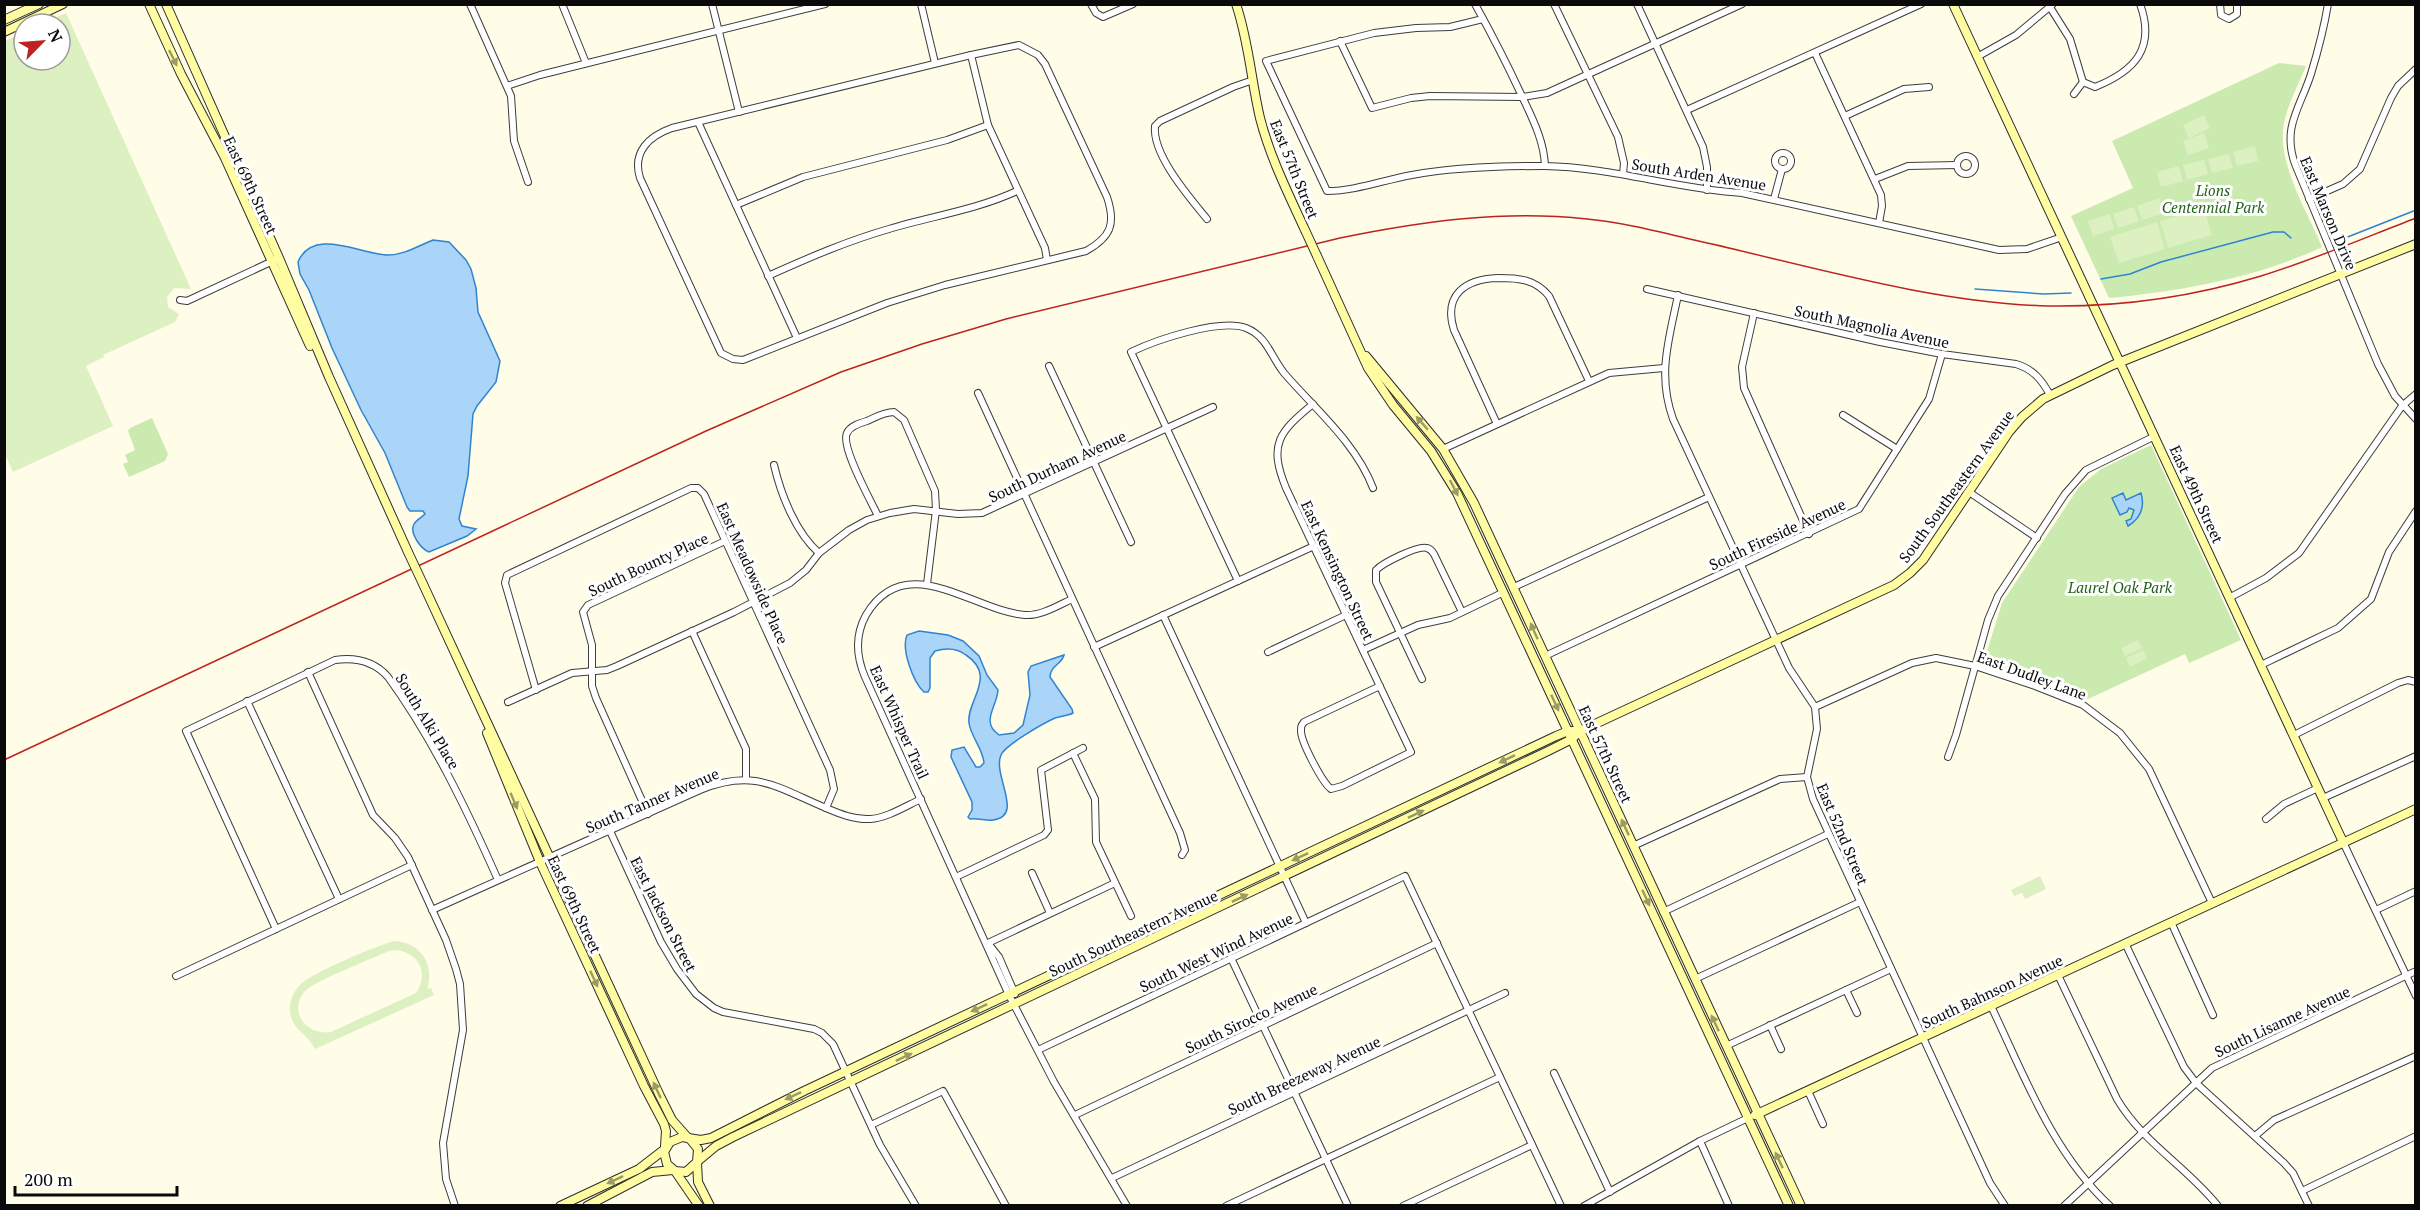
<svg xmlns="http://www.w3.org/2000/svg" width="2420" height="1210" viewBox="0 0 2420 1210" font-family="'PT Serif',serif">
	<rect width="100%" height="100%" fill="#fffce7"/>
	<g fill="#caeab0">
		<path d="M2279,63L2306,66C2299,84 2288,103 2284,123C2276,162 2307,211 2322,247C2256,278 2181,291 2109,298L2071,216L2133,188L2112,141Z"/>
		<polygon points="152,418 168,454 165,461 129,477 123,464 128,462 125,455 135,450 128,431 130,428"/>
		<polygon points="2151,445 2241,640 2189,663 2185,654 2088,699 2054,682 1984,661 2002,603 2079,487 2101,469"/>
	</g>
	<g fill="#ddf0c2" fill-rule="evenodd">
		<polygon points="66,13 191,289 174,288 167,297 168,307 179,314 175,322 103,355 104,357 86,366 113,426 13,472 4,452 5,41 24,32 24,60 60,60 60,24 41,24"/>
		<polygon points="2204,115 2210,128 2189,138 2183,125"/>
		<polygon points="2204,133 2209,148 2188,155 2183,141"/>
		<polygon points="2255,146 2258,161 2237,166 2233,152"/>
		<polygon points="2229,154 2233,168 2212,173 2208,159"/>
		<polygon points="2204,160 2208,174 2187,180 2183,165"/>
		<polygon points="2179,166 2183,181 2161,187 2157,172"/>
		<polygon points="2159,198 2164,213 2142,220 2137,206"/>
		<polygon points="2134,207 2139,221 2118,228 2113,214"/>
		<polygon points="2204,209 2212,235 2168,248 2160,221"/>
		<polygon points="2110,214 2114,229 2093,236 2088,221"/>
		<polygon points="2157,222 2165,249 2119,263 2110,237"/>
		<polygon points="2138,640 2142,648 2125,656 2121,648"/>
		<polygon points="2143,650 2147,658 2130,667 2126,658"/>
		<polygon points="2040,876 2046,889 2025,899 2022,893 2014,896 2011,890"/>
		<path d="M395,941C421,943 435,965 427,989L431,988L434,995L315,1049C308,1034 292,1030 290,1012C289,1001 294,990 302,983C313,973 379,944 395,941ZM397,950C420,954 429,974 416,993L331,1032C307,1036 287,1012 305,991C314,981 374,958 389,951Z"/>
	</g>
	<g fill="#aad5f8" stroke="#2f84d1" stroke-width="1.5">
		<path d="M433,240L449,242L466,260L471,269L476,288L478,312L500,361L496,382L477,406L473,414L468,476L459,519L462,526L476,529L467,536L429,552C421,549 409,533 414,524C416,520 422,517 425,514L423,511H410L407,507L385,453L361,410L332,348L309,290L300,274L298,262C313,226 362,255 388,255C404,255 418,246 433,240Z"/>
		<path d="M2123,493L2126,500L2141,493C2145,507 2141,518 2128,526L2126,521L2131,519L2134,510L2129,508L2127,512L2120,515L2112,498Z"/>
		<path d="M919,631L948,635L963,641L979,656L987,675L998,690C997,707 980,722 999,735L1014,733L1023,725L1030,695L1028,672L1031,666L1064,655C1062,664 1050,666 1050,677L1072,709L1073,713C1067,716 1061,716 1055,718C1044,723 1005,745 1001,755C992,775 1025,816 993,820C986,821 978,818 970,819L968,817L972,810V802L951,757L952,750L964,747L976,767H980L984,763C983,749 971,737 969,723C966,701 998,676 966,655C957,648 945,648 935,651L930,658V688L928,692H924C913,682 901,649 907,635Z"/>
	</g>
	<g fill="none" stroke-linecap="round" stroke-linejoin="round">
		<g stroke="#2f84d1" stroke-width="1.5">
			<polyline points="2340,240 2416,210"/>
			<polyline points="2101,279 2130,274 2161,262 2273,232 2284,232 2291,238"/>
			<polyline points="1975,289 2044,294 2071,293"/>
		</g>
		<defs>
			<g id="street">
				<polyline points="470,4 511,96 514,141 528,182"/>
				<polyline points="562,4 586,63"/>
				<polyline points="712,4 739,112"/>
				<polyline points="921,4 935,63"/>
				<polyline points="1091,4 1096,13 1103,17 1133,4"/>
				<path d="M1475,4C1491,33 1506,62 1520,92C1531,116 1544,139 1545,166"/>
				<polyline points="1554,4 1618,137 1624,163 1623,174"/>
				<polyline points="1637,4 1703,147 1707,167 1707,190"/>
				<path d="M2048,4L2070,39L2083,82L2095,87C2135,71 2156,48 2140,4"/>
				<polyline points="2220,4 2221,15 2229,19 2237,14 2237,4"/>
				<path d="M2328,4C2324,28 2318,51 2311,74C2300,108 2282,127 2295,164L2378,364L2395,396L2416,419"/>
				<path d="M1483,19L1450,27L1416,28L1374,33L1266,61L1327,191C1355,191 1384,180 1412,175C1455,167 1500,166 1544,166C1611,167 1676,189 1742,193L1999,250L2027,249L2062,237"/>
				<polyline points="1340,41 1372,108 1411,98 1430,96 1522,97 1547,93 1742,4"/>
				<path d="M1019,45L1038,55L1045,64L1107,197C1116,224 1111,237 1086,251L945,285L887,303L743,360L733,359L721,353L640,178C632,152 649,136 672,128L971,55Z"/>
				<polyline points="1815,53 1881,195 1882,206 1879,223"/>
				<polyline points="971,55 988,125 1045,248 1047,260"/>
				<polyline points="1977,57 2016,35 2052,5"/>
				<polyline points="507,86 540,75 825,4"/>
				<polyline points="2074,94 2083,82"/>
				<polyline points="1687,110 1921,4"/>
				<polyline points="1845,116 1904,89 1929,87"/>
				<polyline points="698,122 797,338"/>
				<circle cx="1783" cy="161" r="8"/>
				<circle cx="1966" cy="165" r="9"/>
				<polyline points="1875,179 1908,166 1957,165"/>
				<polyline points="1774,199 1782,169"/>
				<polyline points="2309,199 2343,184 2360,169 2391,98 2398,86 2416,69"/>
				<polyline points="736,205 803,177 947,140 988,125"/>
				<path d="M1207,219C1190,198 1152,155 1155,126L1160,121L1233,87L1253,80"/>
				<path d="M768,276C808,258 847,241 889,229C932,216 976,210 1017,191"/>
				<path d="M1647,289L1880,342L1942,354L2016,364C2033,369 2042,380 2050,395"/>
				<path d="M1678,295C1669,340 1657,374 1673,419L1789,668L1815,707L1817,729L1807,777L1813,799L1990,1183L2005,1206"/>
				<polyline points="180,300 187,301 275,260"/>
				<polyline points="1754,313 1742,367 1744,388 1809,534"/>
				<polyline points="1049,366 1131,542"/>
				<polyline points="978,393 1180,833 1185,850 1182,855"/>
				<path d="M1313,404C1279,432 1268,444 1286,488L1411,752L1342,786L1331,789C1322,782 1301,742 1301,731C1301,726 1301,726 1304,722L1380,686"/>
				<polyline points="1843,415 1897,449"/>
				<path d="M1497,424L1454,330C1443,295 1465,279 1498,278C1519,278 1535,279 1549,296L1589,381"/>
				<polyline points="1443,449 1609,373 1664,368"/>
				<path d="M774,465C781,495 796,533 819,553"/>
				<polyline points="1969,492 2037,538"/>
				<path d="M878,516C871,501 840,446 847,433C850,426 860,423 867,421C876,417 884,412 894,412L904,420L935,491L936,510L927,584"/>
				<path d="M1238,581L1131,352C1156,340 1220,318 1246,328C1267,336 1271,357 1284,373C1315,409 1356,443 1373,488"/>
				<polyline points="1514,587 1709,497"/>
				<polyline points="2229,598 2266,578 2299,553 2402,406 2416,394"/>
				<path d="M1072,599C1057,606 1041,616 1025,615C973,611 906,548 866,615C855,635 856,656 865,677L1009,995L1054,1082L1127,1206"/>
				<polyline points="1163,615 1306,923"/>
				<polyline points="692,631 746,749 746,779"/>
				<polyline points="1094,647 1314,546"/>
				<polyline points="1363,650 1418,625 1450,618 1504,592"/>
				<polyline points="1268,652 1346,615"/>
				<polyline points="1545,656 1859,509 1929,399 1942,354"/>
				<polyline points="2261,665 2338,628 2371,599 2389,552 2416,511"/>
				<polyline points="308,672 373,815 395,838 408,857 446,940 456,969 460,984 463,1030 443,1143 446,1179 455,1206"/>
				<path d="M1422,679L1376,582V570C1383,563 1418,545 1427,548C1431,549 1432,551 1434,554L1462,612"/>
				<polyline points="536,690 505,583 507,575 691,488 698,488 704,494 830,770 834,789 826,808"/>
				<polyline points="247,701 339,899"/>
				<polyline points="508,702 572,673 607,670 617,666 734,612 790,583 806,570 819,553 849,530 867,520 890,513 914,509 958,514 982,513 1213,407"/>
				<polyline points="1815,707 1912,663 1936,658 1975,666 2035,686 2083,705 2120,733 2149,769 2212,903"/>
				<polyline points="2294,735 2398,683 2408,680 2416,682"/>
				<polyline points="1073,753 1095,799 1096,842 1131,916"/>
				<polyline points="1948,757 1956,735 1988,620 1998,596 2065,494 2086,470 2155,436"/>
				<polyline points="2323,798 2416,756"/>
				<polyline points="648,814 596,698 592,686 592,645 583,612 588,605 725,541"/>
				<polyline points="2266,819 2284,804 2318,788"/>
				<polyline points="610,831 661,942 677,969 696,994 714,1008 723,1012 814,1029 822,1033 833,1044 880,1145 916,1206"/>
				<polyline points="2343,842 2416,996"/>
				<polyline points="1633,846 1780,779 1807,777"/>
				<polyline points="1032,873 1050,913"/>
				<polyline points="956,877 1044,835 1048,830 1041,770 1083,748"/>
				<path d="M432,910L700,790C754,768 776,787 826,808C840,814 855,820 870,819C887,818 906,806 921,799"/>
				<polyline points="2376,910 2416,891"/>
				<polyline points="1663,912 1828,834"/>
				<polyline points="2171,922 2213,1015"/>
				<path d="M276,929L186,731L335,660C356,657 374,661 388,677C433,739 467,810 498,880"/>
				<polyline points="988,943 1115,883"/>
				<polyline points="988,943 999,957 1015,994"/>
				<polyline points="2125,943 2184,1067 2196,1083 2284,1163 2293,1173 2309,1206"/>
				<polyline points="1231,958 1348,1206"/>
				<path d="M2058,975L2117,1099C2143,1143 2187,1167 2218,1206"/>
				<polyline points="176,976 412,865"/>
				<polyline points="1695,979 1860,902"/>
				<polyline points="1846,990 1857,1013"/>
				<path d="M1991,1006C2024,1075 2052,1152 2110,1206"/>
				<polyline points="1770,1025 1781,1049"/>
				<polyline points="1726,1046 1891,969"/>
				<polyline points="1038,1050 1405,876 1561,1206"/>
				<polyline points="1554,1073 1610,1192"/>
				<polyline points="1808,1091 1823,1124"/>
				<polyline points="1075,1115 1437,943"/>
				<polyline points="871,1125 943,1091 1006,1206"/>
				<polyline points="2255,1136 2274,1120 2416,1056"/>
				<polyline points="1700,1141 1729,1206"/>
				<polyline points="1112,1178 1505,993"/>
				<polyline points="2302,1191 2416,1136"/>
				<polyline points="1226,1206 1500,1077"/>
				<polyline points="1403,1206 1532,1145"/>
				<polyline points="1584,1206 1700,1141 1748,1118"/>
				<polyline points="2064,1206 2212,1068 2416,971"/>
			</g>
			<g id="secondary">
				<polyline points="149,4 181,74 225,158 310,346"/>
				<polyline points="166,4 279,258 329,377 408,552"/>
				<path d="M1236,4C1249,42 1251,80 1260,118C1270,157 1288,193 1305,230"/>
				<polyline points="1953,4 2343,842"/>
				<polyline points="4,20 39,4"/>
				<polyline points="4,32 63,4"/>
				<polyline points="1317,256 1368,368 1393,405 1431,451 1457,493 1789,1206"/>
				<polyline points="1366,356 1443,449 1474,503 1801,1206"/>
				<polyline points="423,584 660,1096 672,1120 688,1138"/>
				<polyline points="487,733 540,862 644,1086 664,1124 666,1131 665,1146"/>
				<polyline points="1755,1115 2416,809"/>
				<polyline points="690,1139 698,1149 697,1162 686,1172 675,1171 667,1164 664,1152 670,1142 682,1137 701,1140 711,1138 804,1091 1556,736 1568,731 1580,731"/>
				<polyline points="698,1161 716,1146 733,1137 1548,751 1572,739 1580,731 1894,585 1910,573 1923,560 2009,432 2022,417 2043,399 2113,365 2416,244"/>
				<polyline points="697,1162 698,1182 710,1206"/>
				<polyline points="675,1171 699,1206"/>
				<polyline points="560,1206 639,1169 665,1149"/>
				<polyline points="587,1206 652,1172 673,1170"/>
			</g>
		</defs>
		<use href="#street" stroke="#3d3d3d" stroke-width="8"/>
		<use href="#secondary" stroke="#2c2c2c" stroke-width="10"/>
		<use href="#street" stroke="#fff" stroke-width="6"/>
		<use href="#secondary" stroke="#fffca2" stroke-width="8"/>
		<path stroke="#bd231f" stroke-width="1.5" d="M4,760L706,431L841,372L922,344L1006,319L1340,238C1423,221 1503,210 1587,219C1629,223 1671,235 1712,244C1820,269 1937,303 2048,306C2119,307 2192,297 2261,276C2313,260 2364,238 2416,218"/>
		<defs>
			<g id="secondary-bridge">
				<polyline points="1305,230 1317,256"/>
				<polyline points="408,552 423,584"/>
			</g>
		</defs>
		<use href="#secondary-bridge" stroke="#2c2c2c" stroke-width="10" stroke-linecap="butt"/>
		<use href="#secondary-bridge" stroke="#fffca2" stroke-width="8"/>
	</g>
	<defs><path id="oneway-solid" d="M-6-.8H1V-3.2L6.5 0L1 3.2V.8H-6Z" transform="scale(1.5)"/></defs>
	<g fill="#9d9b65">
		<use href="#oneway-solid" transform="translate(173 58) rotate(64)"/>
		<use href="#oneway-solid" transform="translate(1422 423) rotate(-131)"/>
		<use href="#oneway-solid" transform="translate(1454 488) rotate(63)"/>
		<use href="#oneway-solid" transform="translate(1534 631) rotate(-114)"/>
		<use href="#oneway-solid" transform="translate(1555 703) rotate(65)"/>
		<use href="#oneway-solid" transform="translate(1507 759) rotate(154)"/>
		<use href="#oneway-solid" transform="translate(514 801) rotate(67)"/>
		<use href="#oneway-solid" transform="translate(1416 814) rotate(-25)"/>
		<use href="#oneway-solid" transform="translate(1625 827) rotate(-115)"/>
		<use href="#oneway-solid" transform="translate(1300 857) rotate(155)"/>
		<use href="#oneway-solid" transform="translate(1240 898) rotate(-25)"/>
		<use href="#oneway-solid" transform="translate(1646 898) rotate(65)"/>
		<use href="#oneway-solid" transform="translate(594 979) rotate(65)"/>
		<use href="#oneway-solid" transform="translate(979 1008) rotate(155)"/>
		<use href="#oneway-solid" transform="translate(1715 1023) rotate(-115)"/>
		<use href="#oneway-solid" transform="translate(904 1057) rotate(-25)"/>
		<use href="#oneway-solid" transform="translate(657 1090) rotate(-115)"/>
		<use href="#oneway-solid" transform="translate(793 1096) rotate(155)"/>
		<use href="#oneway-solid" transform="translate(1779 1160) rotate(-115)"/>
		<use href="#oneway-solid" transform="translate(615 1180) rotate(155)"/>
	</g>
	<g text-anchor="middle" dominant-baseline="central" stroke-width="6" stroke-linejoin="round" paint-order="stroke">
		<g font-size="15" fill="#0a0a0a" stroke="#fff">
			<text transform="translate(1295 169) rotate(68)">East 57th Street</text>
			<text transform="translate(1699 174) rotate(9)">South Arden Avenue</text>
			<text transform="translate(251 185) rotate(65)">East 69th Street</text>
			<text transform="translate(2329 213) rotate(67)">East Marson Drive</text>
			<text transform="translate(1872 326) rotate(12)">South Magnolia Avenue</text>
			<text transform="translate(1057 466) rotate(-25)">South Durham Avenue</text>
			<text transform="translate(1956 486) rotate(-54)">South Southeastern Avenue</text>
			<text transform="translate(2197 494) rotate(65)">East 49th Street</text>
			<text transform="translate(1777 534) rotate(-25)">South Fireside Avenue</text>
			<text transform="translate(648 564) rotate(-25)">South Bounty Place</text>
			<text transform="translate(1338 570) rotate(65)">East Kensington Street</text>
			<text transform="translate(753 573) rotate(66)">East Meadowside Place</text>
			<text transform="translate(2032 675) rotate(20)">East Dudley Lane</text>
			<text transform="translate(428 721) rotate(59)">South Alki Place</text>
			<text transform="translate(900 722) rotate(66)">East Whisper Trail</text>
			<text transform="translate(1606 754) rotate(65)">East 57th Street</text>
			<text transform="translate(652 800) rotate(-23)">South Tanner Avenue</text>
			<text transform="translate(1843 834) rotate(67)">East 52nd Street</text>
			<text transform="translate(575 904) rotate(65)">East 69th Street</text>
			<text transform="translate(664 914) rotate(63)">East Jackson Street</text>
			<text transform="translate(1133 933) rotate(-25)">South Southeastern Avenue</text>
			<text transform="translate(1216 952) rotate(-25)">South West Wind Avenue</text>
			<text transform="translate(1992 991) rotate(-25)">South Bahnson Avenue</text>
			<text transform="translate(1251 1018) rotate(-25)">South Sirocco Avenue</text>
			<text transform="translate(2282 1021) rotate(-25)">South Lisanne Avenue</text>
			<text transform="translate(1304 1075) rotate(-25)">South Breezeway Avenue</text>
		</g>
		<g font-size="15" font-style="italic" fill="#23621a" stroke="#fff">
			<text x="2213" y="190">Lions<tspan x="2213" dy="17">Centennial Park</tspan></text>
			<text x="2120" y="587">Laurel Oak Park</text>
		</g>
	</g>
	<rect width="2420" height="1210" fill="none" stroke="#0a0a0a" stroke-width="12"/>
	<g transform="translate(42 42) rotate(65)"><circle r="28" fill="#ffffff" stroke="#9d9d9d" stroke-width="1.5"/>
	<path d="M0-4.5L10 22L0 15L-10 22Z" fill="#bd231f"/>
	<text y="-9" font-size="16" font-weight="bold" text-anchor="middle" fill="#0a0a0a">N</text>
	</g>
	<path d="M15 1186v9h162v-9" fill="none" stroke="#0a0a0a" stroke-width="3"/>
	<text x="24" y="1186" font-size="18" fill="#0a0a0a" stroke="#ffffff" stroke-width="4.5" paint-order="stroke">200 m</text>
</svg>
